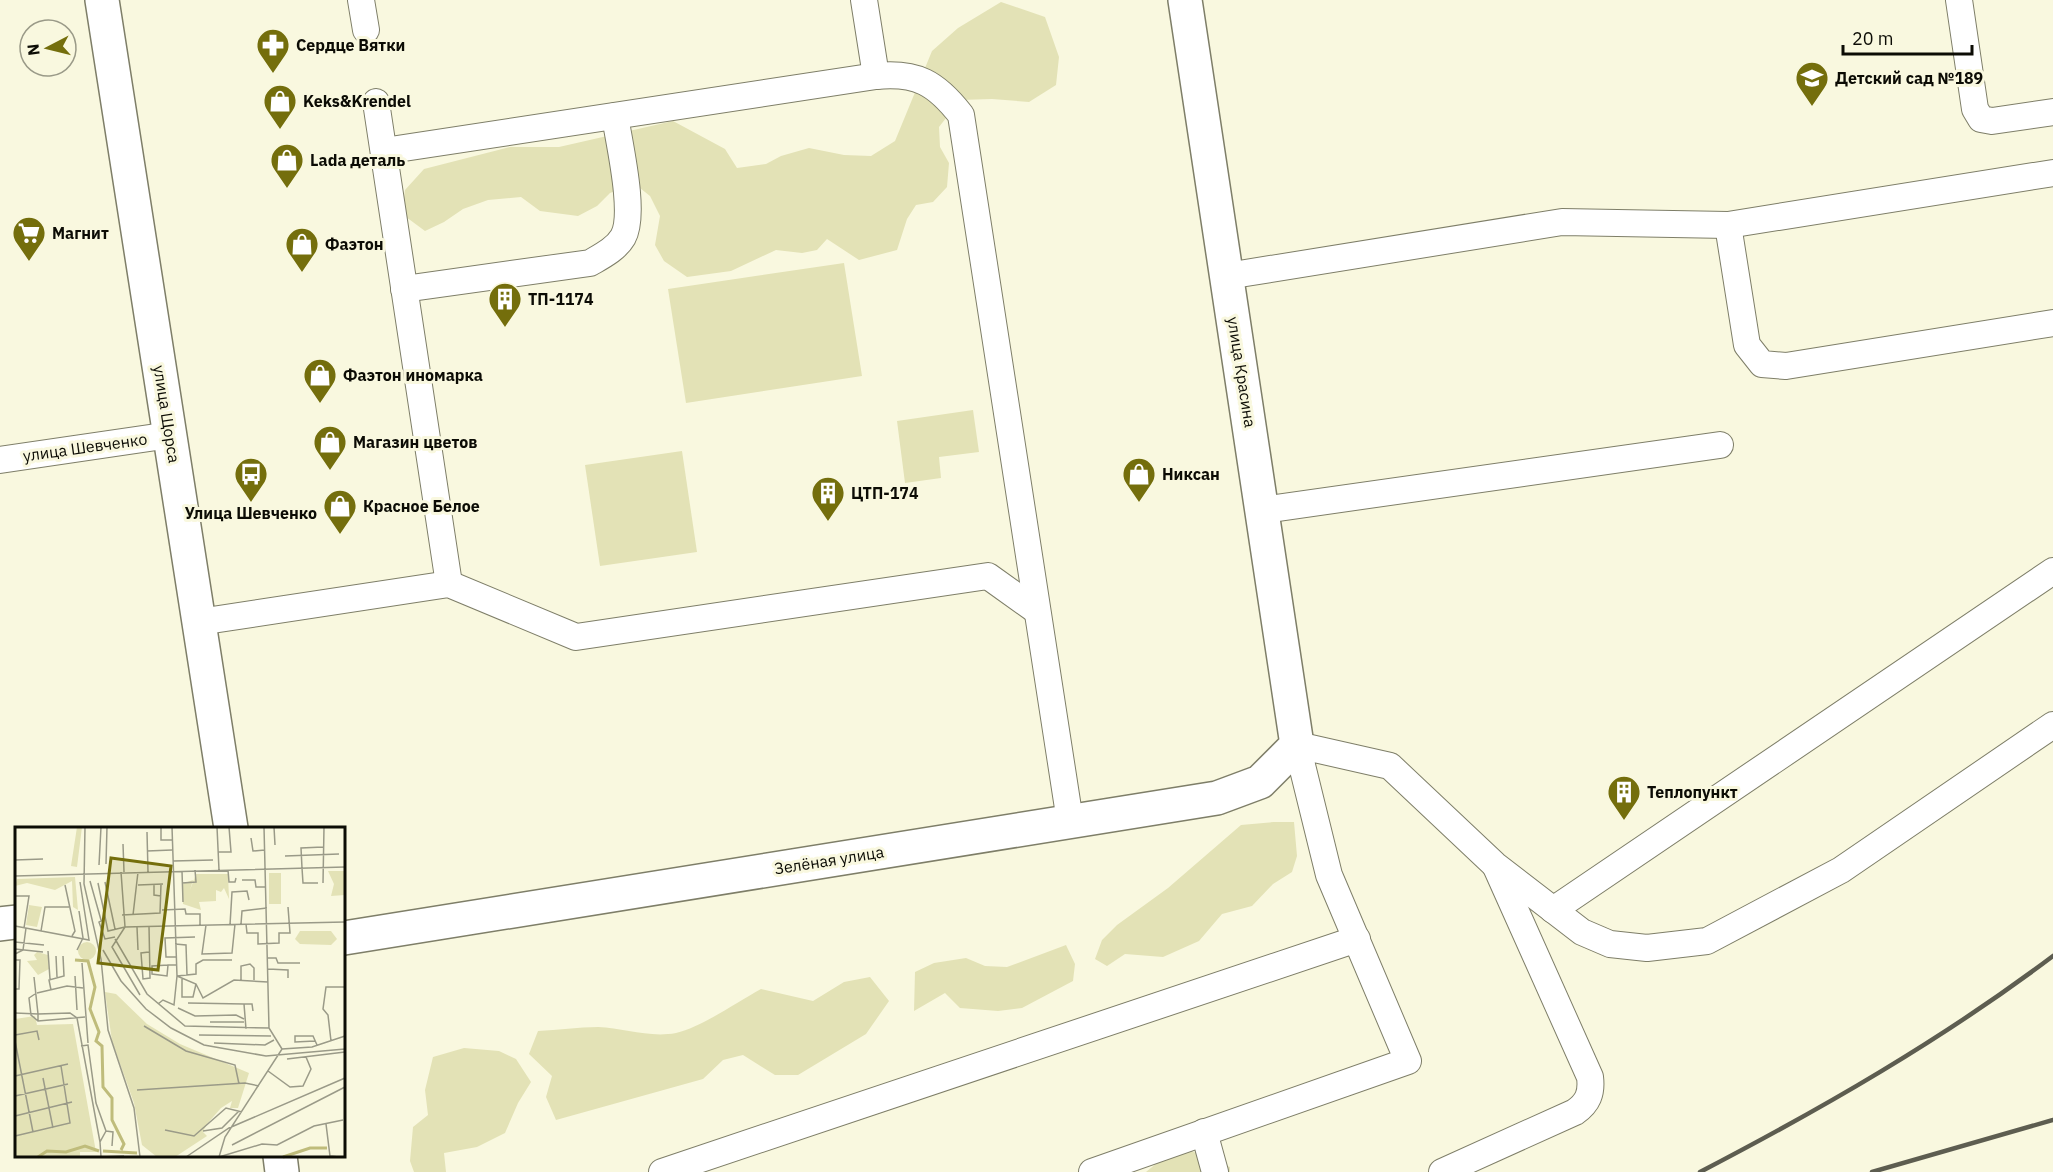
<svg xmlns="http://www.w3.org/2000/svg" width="2053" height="1172" viewBox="0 0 2053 1172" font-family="'IBM Plex Sans',sans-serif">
	<rect width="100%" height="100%" fill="#f9f8df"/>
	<g fill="#e3e2b6">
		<polygon points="1001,2 1045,17 1059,57 1056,85 1029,102 992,99 960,100 939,127 940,147 949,163 947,187 933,202 916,205 907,219 897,250 859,260 827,239 817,250 802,253 776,250 731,271 687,277 664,261 655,245 660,216 650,196 635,184 610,193 597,206 578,216 540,211 521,197 488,200 463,209 444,222 425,231 402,214 405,190 424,169 510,147 559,147 673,121 725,149 737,168 766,164 781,156 809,148 844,155 871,156 895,141 932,51 958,28"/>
		<polygon points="844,263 862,376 686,403 668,289"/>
		<polygon points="973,410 979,452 939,457 941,478 905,483 897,421"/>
		<polygon points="682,451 697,552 600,566 585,465"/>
		<polygon points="1274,822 1294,822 1297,856 1292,872 1273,884 1252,906 1222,914 1199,941 1163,957 1125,954 1107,966 1095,959 1102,940 1117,925 1168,888 1241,825"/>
		<polygon points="1066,945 1075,964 1073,981 1022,1008 998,1011 960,1008 945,993 914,1011 915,972 934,963 966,958 985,966 1007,967"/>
		<path d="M870,977L889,1001L866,1034L798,1075H775L743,1055L723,1060L703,1079L556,1120L546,1097L552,1076L529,1054L538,1031C558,1030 578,1027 598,1027C624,1028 649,1038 676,1033C702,1027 737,1002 761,989L813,1001L844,982Z"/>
		<polygon points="464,1048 499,1051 516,1059 531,1082 518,1103 505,1133 477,1147 444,1153 446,1172 414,1172 410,1161 413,1127 428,1115 425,1090 433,1057"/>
		<polygon points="1189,1150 1230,1167 1230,1172 1146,1172 1163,1158"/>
	</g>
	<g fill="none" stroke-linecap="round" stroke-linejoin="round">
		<defs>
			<g id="service">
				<polyline points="361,0 366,30"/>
				<polyline points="864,0 876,76"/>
				<polyline points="1959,0 1975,109 1981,119 1992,121 2053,112"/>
				<polyline points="376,102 449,584"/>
				<path d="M384,151L876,76C917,72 936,83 961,115L1070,821"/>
				<polyline points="1728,225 1747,345 1762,364 1786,366 2053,323"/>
				<polyline points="1227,276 1562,222 1728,225 2053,173"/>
				<path d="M404,289L590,263C602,256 616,249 623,237C636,214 619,143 615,116"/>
				<polyline points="0,460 170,435"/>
				<polyline points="1263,510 1720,445"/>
				<polyline points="199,622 449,584 576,637 988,576 1037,611"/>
				<polyline points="1553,910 2053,571"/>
				<polyline points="1204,1132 1215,1172"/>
				<polyline points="662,1172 1357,939"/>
				<polyline points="1092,1172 1408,1061 1329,875 1297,745 1390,766 1495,865 1582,932 1610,944 1647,948 1707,941 1841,870 2053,725"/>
				<path d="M1442,1172L1575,1112C1588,1103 1592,1093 1590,1077L1496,867"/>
			</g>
			<g id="minor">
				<polyline points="0,924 16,922"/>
				<polyline points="344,938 1217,798 1260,782 1297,745 1185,0"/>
			</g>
			<g id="primary">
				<polyline points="102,0 231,828"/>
				<polyline points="280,1156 282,1172"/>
			</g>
		</defs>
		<use href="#service" stroke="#7e7e68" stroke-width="28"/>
		<use href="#minor" stroke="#7e7e68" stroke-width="36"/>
		<use href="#primary" stroke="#7e7e68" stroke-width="36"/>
		<use href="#service" stroke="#fff" stroke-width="26"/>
		<use href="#minor" stroke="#fff" stroke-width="33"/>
		<use href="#primary" stroke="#fff" stroke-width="33"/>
		<g stroke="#5d5d50" stroke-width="4.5">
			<path d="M1700,1172C1823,1108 1943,1039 2053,956"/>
			<polyline points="1872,1172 2053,1120"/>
		</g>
	</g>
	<defs>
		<symbol id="pharmacy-pin" viewBox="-11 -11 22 30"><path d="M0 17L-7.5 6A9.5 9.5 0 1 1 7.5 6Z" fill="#746e0c" stroke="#f9f8df"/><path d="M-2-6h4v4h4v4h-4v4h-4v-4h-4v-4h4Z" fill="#fff"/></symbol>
		<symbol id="school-pin" viewBox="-11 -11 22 30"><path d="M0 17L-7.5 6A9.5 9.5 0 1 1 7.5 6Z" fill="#746e0c" stroke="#f9f8df"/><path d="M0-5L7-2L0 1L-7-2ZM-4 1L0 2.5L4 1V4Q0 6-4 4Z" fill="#fff"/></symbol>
		<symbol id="shop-pin" viewBox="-11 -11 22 30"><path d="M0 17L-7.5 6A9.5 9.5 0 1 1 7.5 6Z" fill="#746e0c" stroke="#f9f8df"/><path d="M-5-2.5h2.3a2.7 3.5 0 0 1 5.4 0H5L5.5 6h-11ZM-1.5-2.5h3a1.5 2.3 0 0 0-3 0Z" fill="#fff"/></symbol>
		<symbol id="supermarket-pin" viewBox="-11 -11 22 30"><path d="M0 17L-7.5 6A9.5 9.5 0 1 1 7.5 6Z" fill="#746e0c" stroke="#f9f8df"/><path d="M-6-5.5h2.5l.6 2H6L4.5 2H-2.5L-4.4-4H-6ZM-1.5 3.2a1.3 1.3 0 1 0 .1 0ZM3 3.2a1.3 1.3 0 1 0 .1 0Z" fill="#fff"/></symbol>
		<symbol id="building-pin" viewBox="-11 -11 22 30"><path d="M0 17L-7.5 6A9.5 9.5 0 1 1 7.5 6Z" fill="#746e0c" stroke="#f9f8df"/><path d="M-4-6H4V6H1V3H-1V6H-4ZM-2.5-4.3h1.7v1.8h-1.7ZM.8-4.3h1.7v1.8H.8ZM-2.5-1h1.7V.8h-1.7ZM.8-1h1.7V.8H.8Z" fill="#fff"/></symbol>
		<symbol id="bus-pin" viewBox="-11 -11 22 30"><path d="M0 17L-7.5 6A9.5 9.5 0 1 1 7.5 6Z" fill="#746e0c" stroke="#f9f8df"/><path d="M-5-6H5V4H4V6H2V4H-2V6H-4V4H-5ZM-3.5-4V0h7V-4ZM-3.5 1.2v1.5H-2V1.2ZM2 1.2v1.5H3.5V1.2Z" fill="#fff"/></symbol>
	</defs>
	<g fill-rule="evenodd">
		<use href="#pharmacy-pin" x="254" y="26" width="38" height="52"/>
		<use href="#school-pin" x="1793" y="59" width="38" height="52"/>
		<use href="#shop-pin" x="261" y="82" width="38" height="52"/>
		<use href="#shop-pin" x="268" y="141" width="38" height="52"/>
		<use href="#supermarket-pin" x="10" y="214" width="38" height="52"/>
		<use href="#shop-pin" x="283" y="225" width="38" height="52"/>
		<use href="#building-pin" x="486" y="280" width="38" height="52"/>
		<use href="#shop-pin" x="301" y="356" width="38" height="52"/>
		<use href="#shop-pin" x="311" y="423" width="38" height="52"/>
		<use href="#bus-pin" x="232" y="455" width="38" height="52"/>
		<use href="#shop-pin" x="1120" y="455" width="38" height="52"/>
		<use href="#building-pin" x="809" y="474" width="38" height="52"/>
		<use href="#shop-pin" x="321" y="487" width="38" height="52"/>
		<use href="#building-pin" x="1605" y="773" width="38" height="52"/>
	</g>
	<g text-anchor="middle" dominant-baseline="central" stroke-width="6" stroke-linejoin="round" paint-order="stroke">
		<g font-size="16" font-weight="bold" fill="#0c0c05" stroke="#f9f8df" text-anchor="start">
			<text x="296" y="45">Сердце Вятки</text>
			<text x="1835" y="78">Детский сад №189</text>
			<text x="303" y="101">Keks&amp;Krendel</text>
			<text x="310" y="160">Lada деталь</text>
			<text x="52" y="233">Магнит</text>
			<text x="325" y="244">Фаэтон</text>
			<text x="528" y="299">ТП-1174</text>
			<text x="343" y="375">Фаэтон иномарка</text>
			<text x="353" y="442">Магазин цветов</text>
			<text x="1162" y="474">Никсан</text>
			<text x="851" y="493">ЦТП-174</text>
			<text x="363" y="506">Красное Белое</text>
			<text x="251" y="513" text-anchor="middle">Улица Шевченко</text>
			<text x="1647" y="792">Теплопункт</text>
		</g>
		<g font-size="16" fill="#0c0c05" stroke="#f9f8df">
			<text transform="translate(1242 372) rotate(81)">улица Красина</text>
			<text transform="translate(167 414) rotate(81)">улица Щорса</text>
			<text transform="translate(85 447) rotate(-8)">улица Шевченко</text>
			<text transform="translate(829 860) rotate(-9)">Зелёная улица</text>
		</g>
	</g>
	<g transform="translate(15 827)">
		<rect width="330" height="330" fill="#f9f8df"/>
		<path d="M62,0H67L62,40L56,39ZM313,44H330V68L316,69L319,57ZM254,46H266V77H254ZM181,47H213L214,72L209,61L206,65L201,63V74L184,75L186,83L168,77L167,57L178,53L175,63ZM60,50L63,83L58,80L57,54L40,63L12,56L0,59L2,52ZM14,78L27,80L22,100L11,98ZM285,104H316L322,112L316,118L285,117L280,112ZM63 124a9 9 0 1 1 18 0a9 9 0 1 1-18 0ZM22,125L33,128L34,142L23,148L12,134L22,133L19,128ZM90,165L101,167L132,197L165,217L234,246L223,281H215L217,274L206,281L192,297L188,305L192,309L160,330H142L127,318L119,276L97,214ZM20,189L22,198L58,197L81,325H65V330H0V192Z" fill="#e3e2b6"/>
		<path fill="none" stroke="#bfbc7b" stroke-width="3" d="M60,133L73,134L80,160L75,182L84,205L81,214L87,219L88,260L97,271V293L109,317L106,323M88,324L122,326M23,330L32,324L51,325L70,319L84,324M268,330L295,321H312"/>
		<path fill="none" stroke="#9a9a88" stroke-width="1.5" d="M70,0L69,57L86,132L93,203L119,281L125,330M146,0V13H157M202,0L204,43M249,0L254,201L267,222M259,0L260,18M132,5L133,45M236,11L238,24L250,23M108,17L109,45M132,24L157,23M203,25H216L214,0M270,29L324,27M0,33L28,32M158,34L198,33M91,37L92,0M84,38L86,0M287,41L286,21L308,20M287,41L288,56H303M213,43L214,55H220L221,51M167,44L168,75M106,45L110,100M0,49L330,40M227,53H240L241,60H251M75,54L86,93M90,55L100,102M83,56L93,104L110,100L330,95M167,56L181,55L180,43M308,56L309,0M139,57V68L146,69M50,58L60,104L57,109M123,58L148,57M0,69H14L9,101M147,83L170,82L171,87H185V98M107,88L145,86L146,57M118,88L123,45M88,93L84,95L90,112L100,110M226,97L227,84L252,81M231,97L232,106H243V117L264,116V106H275L273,80M191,98L187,127L217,126L220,97M215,98L217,65L232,64L234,73M0,99L74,113L65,55M110,100L97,120L125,168M122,100L123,123M26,104L30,80H54M100,112L132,167L170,199L254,201M0,115L29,118M160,117L171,118L172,148M0,122L28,125M62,123L68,111L64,84M88,123L106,154L131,182L156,201L189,218L251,229L330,222M33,124L35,152M134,125L126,126L128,152L135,151L134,99M0,127L8,123L11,101M41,129L42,150M161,130H151L150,111L180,110M253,131H261L263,136H285M0,133H5L4,162H0M67,136L73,216M153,138L137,139V147L152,149L153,138H161M253,142L273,143V151M60,149L62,183M162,149L181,157L188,171L219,153L253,155M162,149L181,147V137L188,133H217M167,152V170H178L181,157M226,153V139L235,137L239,141V153M36,163L34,153L49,149L48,129M22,166L52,159L68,161M20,167L14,171L16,188L23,194L70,190M173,176L229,177M143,177L148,173L159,178L162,149L157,0M163,181L180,189L221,188L229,192M0,186L23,187L19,150M23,194V187L55,186L62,191L85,315M195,195H229M129,199L171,224L220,238L224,257M231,202L229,177H237L238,184M0,208L22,204L24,213M184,208L256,209M0,214L18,305M300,214L280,215V209H298L302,218M316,214L313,188L308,182L311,160H330M199,216L250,218L259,213M66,219L73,218L81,276L91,304L85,315L86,330M272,232L330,225M253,244L275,260L288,259L296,242L291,230M0,249L53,237M28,251L38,301M122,263L230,256L244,259M0,269L53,257M0,289L57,275M311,297L315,329L324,330M150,303L179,309L211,281L227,285M91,304L98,305L97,319M188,304L207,301L224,284M0,309L55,296L46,239M217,318L330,260M86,330L109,329M171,330L214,301L330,251M204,330L247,317L262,318L299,299L328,293M204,330L210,310L267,222L297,220L330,209"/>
		<path fill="#746e0c" fill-opacity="0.15" stroke="#746e0c" stroke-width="3" d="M96,31L156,39L143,143L83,136Z"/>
		<rect width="330" height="330" fill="none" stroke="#0c0c05" stroke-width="3"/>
	</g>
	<g transform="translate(48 48) rotate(263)"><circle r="28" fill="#f9f8df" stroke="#9a9a88" stroke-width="1.5"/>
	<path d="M0-4.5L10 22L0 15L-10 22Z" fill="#746e0c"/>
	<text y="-9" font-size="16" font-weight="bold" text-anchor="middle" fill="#0c0c05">N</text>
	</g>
	<path d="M1843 45v9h129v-9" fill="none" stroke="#0c0c05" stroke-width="3"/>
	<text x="1852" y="45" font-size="18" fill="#0c0c05" stroke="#f9f8df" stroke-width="4.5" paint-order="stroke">20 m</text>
</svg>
